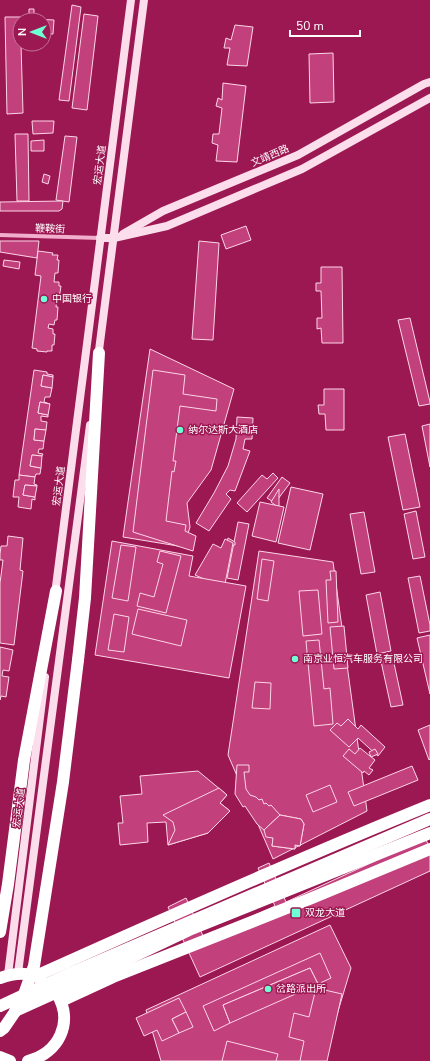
<svg xmlns="http://www.w3.org/2000/svg" width="430" height="1061" viewBox="0 0 430 1061" font-family="'Nunito Sans','Noto Sans SC',sans-serif">
	<rect width="100%" height="100%" fill="#9c1852"/>
	<g fill="#c2407b" stroke="#fcd6e8">
		<polygon points="72,5 81,7 69,101 59,100"/>
		<polygon points="29,9 34,9 34,19 54,20 53,34 44,34 44,20 29,20"/>
		<polygon points="84,14 98,16 87,110 72,108"/>
		<polygon points="5,17 21,17 20,44 21,44 23,113 7,114"/>
		<polygon points="235,25 253,27 247,66 227,65 230,48 224,48 226,38 231,40"/>
		<polygon points="333,53 334,102 310,103 309,54"/>
		<polygon points="223,83 246,86 237,162 216,161 218,145 212,143 213,134 219,134 222,108 216,106 218,98 222,100"/>
		<polygon points="32,121 54,121 53,133 33,134"/>
		<polygon points="15,134 28,134 29,201 17,201"/>
		<polygon points="65,136 77,137 69,202 56,200"/>
		<polygon points="44,140 44,151 31,151 31,141"/>
		<polygon points="44,174 50,176 48,184 42,182"/>
		<polygon points="63,201 62,209 59,211 0,211 0,202"/>
		<polygon points="246,226 251,240 226,249 221,235"/>
		<polygon points="0,241 39,241 37,258 0,252"/>
		<polygon points="199,241 219,243 213,340 192,339"/>
		<polygon points="38,251 53,253 52,255 58,255 57,260 59,260 58,273 55,273 54,282 59,282 59,286 61,286 59,299 57,299 56,307 58,307 57,320 55,320 54,325 49,324 48,328 53,329 53,334 55,334 54,345 52,345 52,351 47,351 47,352 37,351 37,349 32,348 41,276 35,275"/>
		<polygon points="4,260 20,262 19,269 3,266"/>
		<polygon points="321,267 342,267 343,343 322,343 321,328 317,329 317,318 322,318 321,291 316,291 316,283 321,283"/>
		<polygon points="410,318 430,402 430,404 419,406 398,320"/>
		<polygon points="150,349 234,389 211,470 187,503 190,527 184,547 123,537"/>
		<polygon points="34,370 47,372 47,374 53,375 53,377 43,375 41,386 52,388 50,397 45,397 44,402 50,404 40,402 38,413 48,415 48,417 41,416 41,421 47,422 46,430 35,429 34,440 44,441 43,449 39,449 38,453 43,454 42,456 32,455 30,466 41,468 40,474 36,474 35,477 19,475"/>
		<polygon points="153,370 185,375 183,394 217,399 216,411 180,406 173,461 176,461 174,472 172,471 166,521 186,525 185,531 196,536 193,551 133,532"/>
		<polygon points="43,375 53,377 52,388 41,386"/>
		<polygon points="324,389 344,389 344,430 326,430 325,414 319,414 318,405 324,405"/>
		<polygon points="40,402 50,404 48,415 38,413"/>
		<polygon points="237,417 253,418 252,439 245,439 243,449 250,451 235,491 230,490 226,494 231,499 209,531 196,523 214,493 228,466 236,439"/>
		<polygon points="430,424 430,467 422,426"/>
		<polygon points="35,429 46,430 44,441 34,440"/>
		<polygon points="405,434 420,507 403,510 388,437"/>
		<polygon points="32,455 42,456 41,468 30,466"/>
		<polygon points="273,473 278,478 247,512 237,503 262,475 267,479"/>
		<polygon points="19,475 35,477 34,484 37,485 37,486 25,485 23,495 35,497 35,500 32,499 31,509 18,507 19,497 13,497 15,480 19,480"/>
		<polygon points="282,477 290,483 275,503 267,498"/>
		<polygon points="25,485 37,486 35,497 23,495"/>
		<polygon points="291,487 323,494 310,550 278,543"/>
		<polygon points="279,489 279,508 271,502"/>
		<polygon points="260,502 284,507 276,542 252,536"/>
		<polygon points="416,511 425,557 413,559 404,514"/>
		<polygon points="364,512 375,572 361,574 350,514"/>
		<polygon points="238,522 249,524 238,580 227,578"/>
		<polygon points="8,536 23,538 20,570 23,571 14,645 0,643 0,583 3,560 0,560 0,554 1,546 7,546"/>
		<polygon points="228,538 235,542 235,545 226,545"/>
		<polygon points="225,539 233,543 225,584 204,579 195,575 213,544 221,548"/>
		<polygon points="112,541 193,556 189,576 246,586 229,678 95,655"/>
		<polygon points="121,545 136,547 128,601 112,598"/>
		<polygon points="160,551 181,556 166,613 137,606 140,593 154,597 163,564 157,562"/>
		<polygon points="259,551 333,562 367,811 273,859 228,755"/>
		<polygon points="262,559 274,561 268,601 257,599"/>
		<polygon points="330,571 336,571 338,622 328,623 326,580 331,580"/>
		<polygon points="420,576 430,625 430,631 419,633 408,578"/>
		<polygon points="318,590 322,634 303,636 299,591"/>
		<polygon points="380,592 391,651 377,654 366,595"/>
		<polygon points="138,609 187,620 181,646 132,634"/>
		<polygon points="114,614 129,617 124,652 108,650"/>
		<polygon points="344,626 348,668 334,669 330,627"/>
		<polygon points="430,635 430,694 417,638"/>
		<polygon points="319,640 324,689 330,688 333,724 314,726 306,641"/>
		<polygon points="0,647 13,650 9,671 3,670 2,676 9,677 6,697 1,696 0,700"/>
		<polygon points="392,654 403,705 391,707 380,657"/>
		<polygon points="255,682 271,683 270,709 252,708"/>
		<polygon points="348,719 358,729 361,725 385,747 378,756 358,738 349,747 330,730 337,723 341,726"/>
		<polygon points="430,725 430,759 429,760 418,730"/>
		<polygon points="360,748 375,760 369,768 373,770 369,775 364,771 363,773 343,756 349,749 355,754"/>
		<polygon points="375,749 378,754 371,757 369,752"/>
		<polygon points="237,765 249,765 249,772 244,772 246,789 250,795 256,797 259,800 262,799 264,804 266,803 269,806 271,805 280,815 264,830 257,824 245,806 243,807 235,794"/>
		<polygon points="412,766 418,780 354,806 348,792"/>
		<polygon points="198,771 227,795 220,803 230,811 208,833 168,845 166,822 147,823 148,842 120,845 118,823 123,823 120,796 142,794 140,776"/>
		<polygon points="330,785 337,802 313,812 306,795"/>
		<polygon points="219,788 227,795 220,803 230,811 208,833 168,845 175,830 173,822 163,815"/>
		<polygon points="280,815 301,819 304,824 300,846 295,845 295,849 272,846 276,819"/>
		<polygon points="280,815 301,819 304,824 300,846 295,845 295,849 272,846 273,838 266,837 264,830"/>
		<polygon points="425,838 430,848 430,871 200,977 168,907 186,898 204,938 275,906 258,868 269,863 286,902"/>
		<polygon points="330,925 351,968 323,1061 161,1061 146,1010"/>
		<polygon points="320,953 331,978 318,984 310,968 223,1005 230,1023 214,1031 203,1006"/>
		<polygon points="310,968 318,984 230,1023 223,1005"/>
		<polygon points="316,988 342,994 327,1061 300,1061 304,1041 289,1037 294,1013 309,1017"/>
		<polygon points="179,998 186,1012 172,1019 179,1033 162,1041 157,1030 144,1036 136,1018"/>
		<polygon points="186,1012 193,1027 179,1033 172,1019"/>
		<polygon points="227,1041 278,1054 276,1061 222,1061"/>
	</g>
	<g fill="none" stroke-linecap="round" stroke-linejoin="round">
		<polyline stroke="#f2aecd" stroke-width="4" points="0,235 100,238"/>
		<g stroke="#fcddeb" stroke-width="8">
			<polyline points="123,234 163,211 298,155 424,84 430,82"/>
			<polyline points="100,238 114,238 167,226 302,169 430,98"/>
			<polyline points="98,358 144,0"/>
			<polyline points="55,594 131,0"/>
			<polyline points="18,973 90,425"/>
			<polyline points="8,975 45,677"/>
		</g>
		<g stroke="#fff" stroke-width="12">
			<polyline points="78,660 85,598 99,353"/>
			<polyline points="0,932 8,884 24,760 56,591"/>
			<polyline points="71,973 430,819"/>
			<path d="M36,976C167,917 297,859 430,805"/>
			<path d="M0,978C14,973 28,971 41,979"/>
			<polyline points="77,983 189,930 430,833"/>
			<polyline points="61,1001 113,977 312,898 430,849"/>
			<polyline points="0,1057 10,1061"/>
			<path d="M28,1061C59,1053 74,1022 57,994"/>
		</g>
		<g stroke="#fff" stroke-width="12">
			<polyline points="0,1006 71,973"/>
			<polyline points="15,1011 77,983"/>
			<polyline points="0,1031 4,1028 21,1003 34,966 63,782 78,660"/>
		</g>
	</g>
	<g fill="#6fffd4" stroke="#9c1852" stroke-width="1.5">
		<circle cx="44" cy="299" r="4"/>
		<circle cx="180" cy="430" r="4"/>
		<circle cx="295" cy="659" r="4"/>
		<rect x="291" y="908" width="10" height="10" rx="2"/>
		<circle cx="268" cy="989" r="4"/>
	</g>
	<g text-anchor="middle" dominant-baseline="central" stroke-width="3" stroke-linejoin="round" paint-order="stroke">
		<g font-size="10" fill="#fff" stroke="#9c1852">
			<text transform="translate(270 156) rotate(-23)">文靖西路</text>
			<text transform="translate(100 165) rotate(-83)">宏运大道</text>
			<text transform="translate(50 229) rotate(2)">鞭鞍街</text>
			<text transform="translate(59 486) rotate(-83)">宏运大道</text>
			<text transform="translate(19 808) rotate(-83)">宏运大道</text>
		</g>
		<g font-size="10" fill="#fff" stroke="#9c1852" text-anchor="start">
			<text x="52" y="299">中国银行</text>
			<text x="188" y="430">纳尔达斯大酒店</text>
			<text x="303" y="659">南京业恒汽车服务有限公司</text>
			<text x="305" y="913">双龙大道</text>
			<text x="276" y="989">岔路派出所</text>
		</g>
	</g>
	<g transform="translate(32 32) rotate(270)"><circle r="19" fill="#9c1852" stroke="#c47497"/>
	<path d="M0-3L7 15L0 10L-7 15Z" fill="#6fffd4"/>
	<text y="-6" font-size="11" font-weight="bold" text-anchor="middle" fill="#ffffff">N</text>
	</g>
	<path d="M290 30v6h70v-6" fill="none" stroke="#ffffff" stroke-width="2"/>
	<text x="296" y="30" font-size="12" fill="#ffffff" stroke="#9c1852" stroke-width="3" paint-order="stroke">50 m</text>
</svg>
